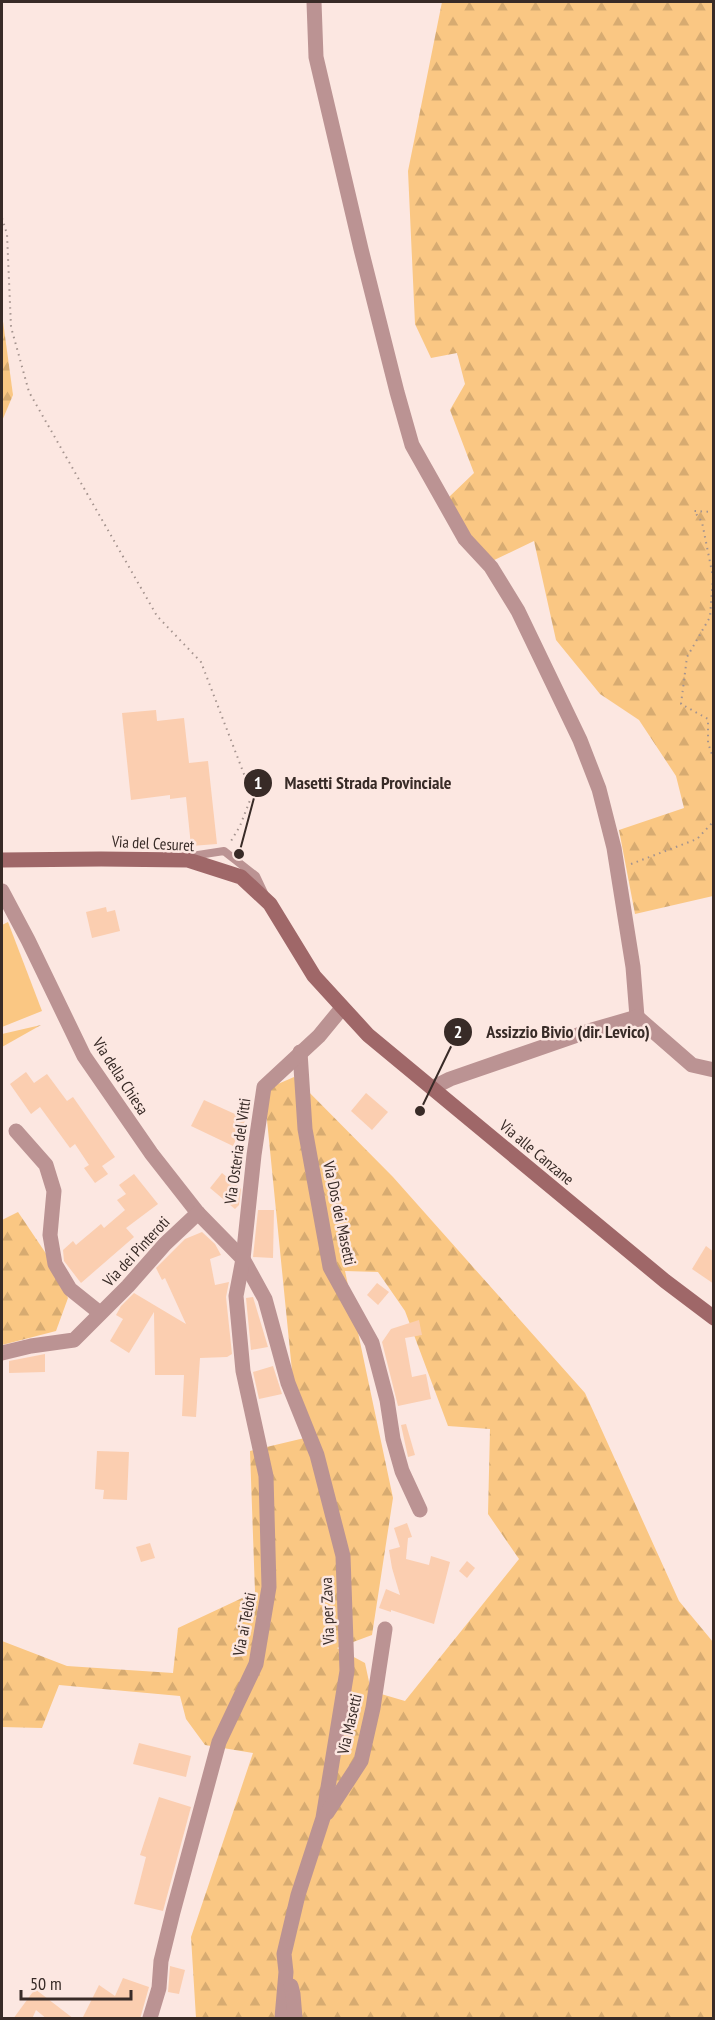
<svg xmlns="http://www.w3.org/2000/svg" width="715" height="2020" viewBox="0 0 715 2020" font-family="'PT Sans Narrow',sans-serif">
	<defs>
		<pattern id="forest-firs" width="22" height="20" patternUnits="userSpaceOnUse" patternTransform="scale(1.5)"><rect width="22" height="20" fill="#fac783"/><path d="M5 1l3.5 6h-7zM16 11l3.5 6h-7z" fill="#d7ab71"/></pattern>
	</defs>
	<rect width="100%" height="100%" fill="#fce7e1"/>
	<g fill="url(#forest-firs)" fill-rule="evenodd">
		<polygon points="442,2 713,2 713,896 635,914 619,830 684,808 676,776 639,720 600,694 556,640 534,541 488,563 448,498 474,473 450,410 465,384 457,353 431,358 415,324 408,171"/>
		<polygon points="2,314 13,395 2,421"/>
		<polygon points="41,1025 2,1047 2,1034"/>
		<path d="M294,1077L393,1177L585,1393L679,1601L713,1642V2018H196L191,1937L253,1753L205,1745L186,1719L180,1696L59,1685L42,1728L2,1727V1641L67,1666L173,1673L178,1628L255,1592L250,1451L313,1436L294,1391L264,1090ZM345,1271L378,1272L405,1311L448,1426L490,1429L488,1514L519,1559L405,1701L371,1691L365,1663L337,1648L372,1635L393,1498Z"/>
		<polygon points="18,1212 49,1258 68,1298 56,1331 2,1345 2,1220"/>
	</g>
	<polygon fill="#fac783" points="8,922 42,1011 2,1027 2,925"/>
	<g fill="#fbceb0">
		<polygon points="156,710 157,721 184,718 189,763 208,761 217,844 191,846 186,797 170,799 170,795 131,800 122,713"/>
		<polygon points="106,907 107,912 115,910 120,931 92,938 86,912"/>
		<polygon points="26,1072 34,1083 47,1074 67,1101 73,1097 115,1157 102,1166 108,1174 95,1183 84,1168 89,1165 75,1144 70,1148 40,1107 31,1114 10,1084"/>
		<polygon points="366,1093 388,1112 372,1130 351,1111"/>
		<polygon points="204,1100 246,1119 233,1146 191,1126"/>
		<polygon points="222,1173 241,1189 239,1205 235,1209 210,1188"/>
		<polygon points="134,1174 158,1204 126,1228 134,1237 81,1283 64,1261 63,1250 73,1241 76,1245 101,1224 104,1228 125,1210 117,1200 126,1194 119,1185"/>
		<polygon points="258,1210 274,1210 273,1258 253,1257"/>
		<polygon points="202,1232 215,1244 221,1255 210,1259 215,1285 229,1282 226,1297 232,1354 227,1357 200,1358 196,1417 182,1416 184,1375 155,1375 154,1312 129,1353 110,1341 123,1319 116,1315 121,1306 134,1293 186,1324 165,1278 162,1280 156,1268 185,1239"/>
		<polygon points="706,1246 714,1252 714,1284 692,1269"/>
		<polygon points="377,1283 389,1292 378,1305 367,1295"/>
		<polygon points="253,1297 268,1347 251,1350 246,1298"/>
		<polygon points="419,1320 422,1335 405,1338 412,1377 426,1374 431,1399 398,1406 382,1342 391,1329"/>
		<polygon points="45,1354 45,1372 9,1373 9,1361"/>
		<polygon points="273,1366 282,1394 259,1399 253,1372"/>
		<polygon points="406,1424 415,1455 408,1457 401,1425"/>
		<polygon points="97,1451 129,1452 127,1500 103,1499 104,1490 95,1489"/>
		<polygon points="407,1523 412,1537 408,1538 406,1559 429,1565 431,1556 450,1562 434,1624 391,1610 391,1612 379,1608 386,1589 400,1595 392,1568 389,1550 400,1547 394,1528"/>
		<polygon points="150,1543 155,1558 141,1562 136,1547"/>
		<polygon points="467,1561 475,1568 467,1578 459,1571"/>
		<polygon points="139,1743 191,1756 186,1777 133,1764"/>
		<polygon points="159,1797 191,1807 163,1911 134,1904 146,1857 140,1855"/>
		<polygon points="170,1966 185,1970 179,1994 168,1992"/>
		<polygon points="123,1978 149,1987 140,2019 82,2019 99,1985 115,1996"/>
		<polygon points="35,1989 74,2019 47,2019 36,2010 32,2019 13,2019"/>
	</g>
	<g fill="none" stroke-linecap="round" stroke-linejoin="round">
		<g stroke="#a4938e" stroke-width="2" stroke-dasharray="1.5 4.5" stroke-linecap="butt">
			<polyline points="2,218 7,234 11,327 29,392 157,616 201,662 252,795 240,826 231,841"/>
			<polyline points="714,512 694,511 702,522 713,577 710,617 687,657 681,704 708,719 708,743 714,760"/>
			<polyline points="631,864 697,839 714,821"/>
		</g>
		<polyline stroke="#bb9393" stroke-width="8" points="189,859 198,855 224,851 256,876 264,893"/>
		<g stroke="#bb9393" stroke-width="15">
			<polyline points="314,2 316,57 361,249 397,392 412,445 465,539 491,567 518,611 580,740 599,789 614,848 633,967 637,1017"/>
			<polyline points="2,891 28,940 84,1056 151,1153 198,1213 243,1259 265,1299 288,1383 317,1455 343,1556 347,1671 323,1818 298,1895 284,1954 286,1972 282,2018"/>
			<polyline points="300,1052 305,1129 330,1267 372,1343 387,1400 393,1439 402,1471 420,1510"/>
			<polyline points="432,1088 450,1079 592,1030 637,1017 692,1065 714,1070"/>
			<polyline points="16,1131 46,1165 54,1191 50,1235 55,1264 70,1289 100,1313"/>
			<polyline points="2,1353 31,1346 74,1340 128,1286 165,1244 198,1213"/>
			<polyline points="327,1813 361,1761 373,1708 385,1629"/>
			<polyline points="291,1986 293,1994 295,2018"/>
			<polyline points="150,2018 159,1988 161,1961 173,1912 219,1742 256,1664 269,1587 266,1476 243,1371 236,1296 243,1259 254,1155 264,1087 319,1036 342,1008"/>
		</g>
		<polyline stroke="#9f6768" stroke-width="15" points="2,860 101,859 188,860 241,877 270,904 314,976 368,1035 665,1281 714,1318"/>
	</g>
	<g text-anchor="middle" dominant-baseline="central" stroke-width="5" stroke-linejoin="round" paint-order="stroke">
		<g font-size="16" fill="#382b27" stroke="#fce7e1">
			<text transform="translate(153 843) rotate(3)">Via del Cesuret</text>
			<text transform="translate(121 1076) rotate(57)">Via della Chiesa</text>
			<text transform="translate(237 1151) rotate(-82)">Via Osteria del Vitti</text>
			<text transform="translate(537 1152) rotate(40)">Via alle Canzane</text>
			<text transform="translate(340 1213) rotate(78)">Via Dos dei Masetti</text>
			<text transform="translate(136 1251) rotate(-47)">Via dei Pinteroti</text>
			<text transform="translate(327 1611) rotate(-92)">Via per Zava</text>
			<text transform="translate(244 1624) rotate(-79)">Via ai Telòti</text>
			<text transform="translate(349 1724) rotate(-77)">Via Masetti</text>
		</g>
	</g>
	<path fill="none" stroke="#382b27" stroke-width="2" d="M239 854L258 783M420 1111L458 1032"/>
	<g fill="#382b27" stroke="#fce7e1" stroke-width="2">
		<circle cx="239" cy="854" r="6"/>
		<circle cx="420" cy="1111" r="6"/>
		<circle cx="258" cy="783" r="15"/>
		<circle cx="458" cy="1032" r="15"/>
	</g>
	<g font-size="18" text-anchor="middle" font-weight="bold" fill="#fff">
		<text x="258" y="789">1</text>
		<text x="458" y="1038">2</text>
	</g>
	<g font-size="18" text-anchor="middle" font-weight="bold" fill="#382b27" stroke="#fce7e1" stroke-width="5" stroke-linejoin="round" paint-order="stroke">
		<text x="368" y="789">Masetti Strada Provinciale</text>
		<text x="568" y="1038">Assizzio Bivio (dir. Levico)</text>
	</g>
	<rect width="715" height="2020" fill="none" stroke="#382b27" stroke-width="6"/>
	<path d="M21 1990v9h110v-9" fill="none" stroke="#382b27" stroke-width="3"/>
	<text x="30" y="1990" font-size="18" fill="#382b27" stroke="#fce7e1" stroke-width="4.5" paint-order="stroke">50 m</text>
</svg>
